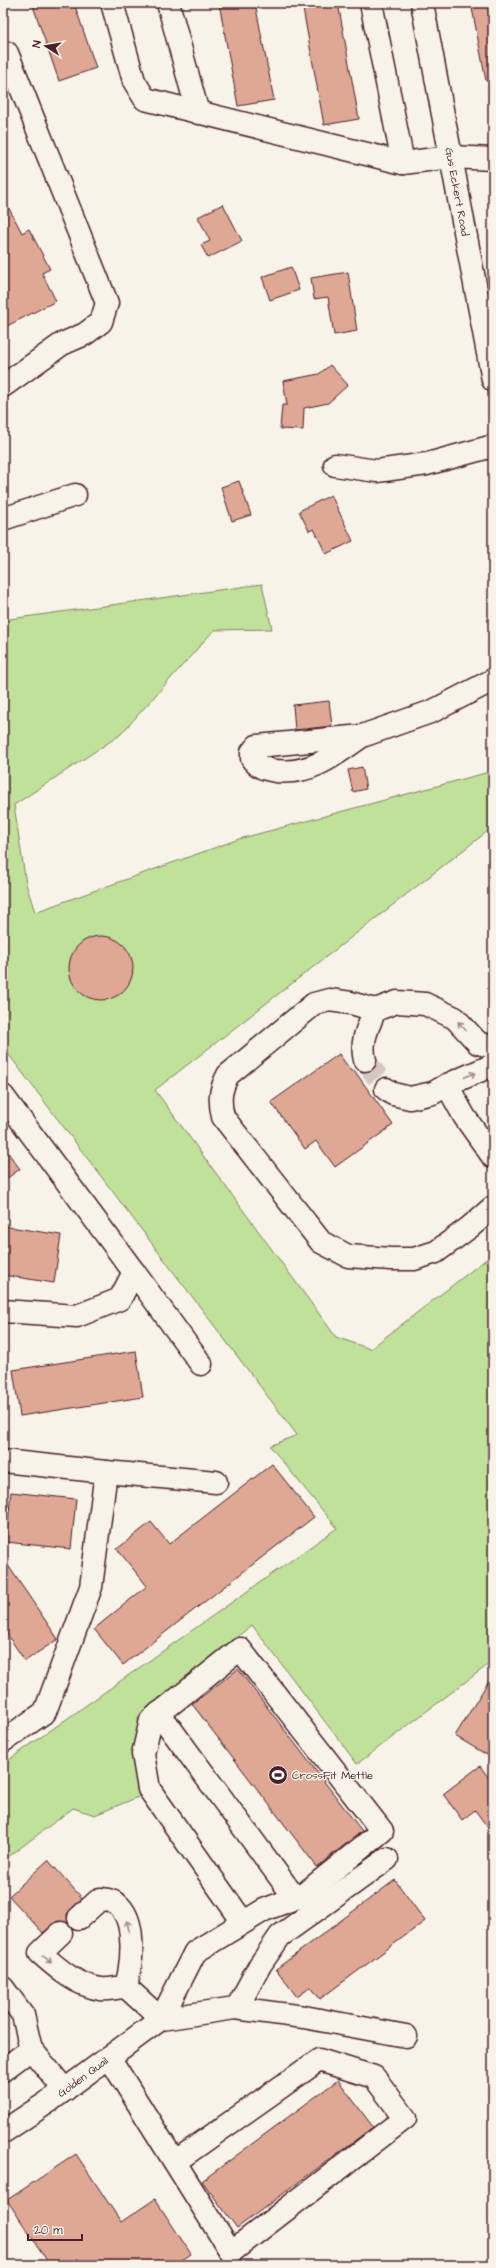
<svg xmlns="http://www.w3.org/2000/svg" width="496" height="2268" viewBox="0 0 496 2268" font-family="'Architects Daughter',sans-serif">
	<rect width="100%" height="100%" fill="#f7f3e8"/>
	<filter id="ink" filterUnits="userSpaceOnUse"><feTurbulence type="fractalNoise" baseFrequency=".025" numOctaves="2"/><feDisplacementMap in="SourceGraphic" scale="8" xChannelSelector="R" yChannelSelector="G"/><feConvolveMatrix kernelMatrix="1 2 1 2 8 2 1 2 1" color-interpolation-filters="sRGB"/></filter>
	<g filter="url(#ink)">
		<polygon fill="#bfe19a" stroke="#848062" points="262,584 272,629 214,630 120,735 14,805 26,884 35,912 239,839 493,771 493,827 155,1090 336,1337 370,1349 493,1254 493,1661 357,1764 252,1625 138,1717 143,1795 95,1815 73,1808 3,1861 3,1764 337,1528 270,1446 297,1435 3,1047 3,620"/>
		<g fill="#dea895" stroke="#4a1f2b">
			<polygon points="32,3 74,3 96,68 59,81"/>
			<polygon points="219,3 255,3 274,100 238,106"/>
			<polygon points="302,3 338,3 359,119 324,125"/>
			<polygon points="471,3 493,3 493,81 486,81"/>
			<polygon points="3,197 22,233 29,229 50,269 42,273 56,301 3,328"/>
			<polygon points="223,204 242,241 208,258 201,245 210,241 198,217"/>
			<polygon points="291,267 299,290 270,300 262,277"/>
			<polygon points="348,272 357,331 334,335 328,297 314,299 311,278"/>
			<polygon points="330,365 348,385 328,403 304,408 303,430 280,429 282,405 287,405 283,381 319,374"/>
			<polygon points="239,481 251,515 232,521 221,487"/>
			<polygon points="331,495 353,541 326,554 314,529 309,531 299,511"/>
			<polygon points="329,701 332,726 295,730 293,705"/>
			<polygon points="362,767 366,789 353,792 348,770"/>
			<circle cx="101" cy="968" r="32"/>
			<polygon points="339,1054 351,1071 354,1070 393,1125 335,1167 316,1141 305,1149 271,1102"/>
			<polygon points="3,1146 20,1169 3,1181"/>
			<polygon points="3,1226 61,1235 54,1283 3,1275"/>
			<polygon points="136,1351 143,1397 20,1416 13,1370"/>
			<polygon points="272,1464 314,1517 123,1665 94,1629 147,1586 117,1549 151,1522 169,1544"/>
			<polygon points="11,1492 76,1499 71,1549 6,1542"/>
			<polygon points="3,1558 58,1639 25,1661 3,1628"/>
			<polygon points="238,1669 362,1831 317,1867 192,1704"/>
			<polygon points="493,1674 493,1745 487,1755 455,1736"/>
			<polygon points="480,1766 493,1784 493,1835 475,1810 462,1820 443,1794"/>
			<polygon points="48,1860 82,1898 67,1914 68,1923 58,1921 43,1933 9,1896"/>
			<polygon points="395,1880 425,1921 320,1999 311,1987 297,1997 276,1969"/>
			<polygon points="338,2080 373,2127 237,2228 202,2181"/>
			<polygon points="76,2154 121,2222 155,2199 191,2254 175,2265 50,2265 7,2200"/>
		</g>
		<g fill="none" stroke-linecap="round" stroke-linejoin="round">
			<polyline stroke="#d4c9c2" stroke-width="22" stroke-dasharray="22 11" stroke-linecap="butt" points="365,1060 386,1089"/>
			<defs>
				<g id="minor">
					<polyline points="112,3 134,81 145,99 403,163 451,157 493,159"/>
					<polyline points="168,3 198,113"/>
					<polyline points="371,3 403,163"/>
					<path id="s1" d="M422,3L493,380"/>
					<polyline points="3,54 7,53 107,303 101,322 85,334 62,344 3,386"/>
					<polyline points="335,465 377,471 427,464 493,446"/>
					<polyline points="3,519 75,495"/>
					<path d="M362,736C335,755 311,775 276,771C265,769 259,768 252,759V752L257,746L362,736L433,711L493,680"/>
					<path d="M493,1045L489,1046L478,1043L455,1018L425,1004L397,1002L375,1010L351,1003L329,1000L314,1004L228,1075C220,1090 219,1100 223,1117L321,1242L348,1256L391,1259H414L436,1252L470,1227L493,1207"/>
					<path d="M365,1060C360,1042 368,1027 375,1010"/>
					<polyline points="447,1085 464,1116 493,1157"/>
					<polyline points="386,1089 393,1094 410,1098 433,1093 447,1085 493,1065"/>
					<polyline points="3,1096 134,1272 120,1299 77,1316 3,1311"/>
					<polyline points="134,1272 201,1364"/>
					<polyline points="3,1461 106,1472 91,1587 45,1712 3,1741"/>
					<polyline points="106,1472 216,1482"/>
					<polyline points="159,1713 295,1898"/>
					<path d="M61,1933L40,1953C57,1968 77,1986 101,1989C109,1990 118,1987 126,1987C133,1960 140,1899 100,1899L79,1918"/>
					<polyline points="126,1987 161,2019"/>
					<polyline points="3,1988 23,2015 31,2049"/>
					<polyline points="237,2008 260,1965 280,1936 387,1859"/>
					<polyline points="161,2019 235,2008 304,2017 406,2036"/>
					<polyline points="109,2057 231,2252 405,2118 374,2077 319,2060 176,2161"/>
					<polyline points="3,2070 31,2049 65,2090"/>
					<path id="s2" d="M3,2132L51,2100L161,2019L195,1952L264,1910L303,1895L382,1831L240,1649L151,1720L143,1754L149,1789L243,1922"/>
				</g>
			</defs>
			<use href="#minor" stroke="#4a1f2b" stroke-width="25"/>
			<use href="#minor" stroke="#f7f3e8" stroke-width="22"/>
		</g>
		<defs><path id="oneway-shaft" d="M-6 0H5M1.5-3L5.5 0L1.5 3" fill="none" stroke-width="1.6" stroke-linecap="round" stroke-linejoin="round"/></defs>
		<g stroke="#a0898a">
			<use href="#oneway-shaft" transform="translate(462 1026) rotate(-132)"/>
			<use href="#oneway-shaft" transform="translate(470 1075) rotate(-23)"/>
			<use href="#oneway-shaft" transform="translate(128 1926) rotate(-101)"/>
			<use href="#oneway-shaft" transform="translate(47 1959) rotate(41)"/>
		</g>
	</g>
	<defs>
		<symbol id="stadium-disc" viewBox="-11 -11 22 22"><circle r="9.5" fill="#4a1f2b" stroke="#f7f3e8"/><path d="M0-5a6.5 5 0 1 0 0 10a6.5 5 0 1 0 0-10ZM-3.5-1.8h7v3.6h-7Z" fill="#fff"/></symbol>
	</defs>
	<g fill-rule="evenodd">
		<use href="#stadium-disc" x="267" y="1764" width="22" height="22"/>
	</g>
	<g text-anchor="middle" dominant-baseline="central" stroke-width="3" stroke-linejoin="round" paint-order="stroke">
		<g font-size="11" fill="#4a1f2b" stroke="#f7f3e8">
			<text stroke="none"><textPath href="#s1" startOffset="192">Gus Eckert Road</textPath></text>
			<text stroke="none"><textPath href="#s2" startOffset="97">Golden Quail</textPath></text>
		</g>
		<g font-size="11" fill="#4a1f2b" stroke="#f7f3e8" text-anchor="start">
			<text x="292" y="1775">CrossFit Mettle</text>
		</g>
	</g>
	<rect width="496" height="2268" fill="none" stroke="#f7f3e8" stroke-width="16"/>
	<rect x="8" y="8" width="480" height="2252" fill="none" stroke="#4a1f2b" stroke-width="1.5" filter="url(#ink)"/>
	<g transform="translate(46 46) rotate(282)" stroke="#f7f3e8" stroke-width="3" paint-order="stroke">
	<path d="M0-3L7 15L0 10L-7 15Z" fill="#4a1f2b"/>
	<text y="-6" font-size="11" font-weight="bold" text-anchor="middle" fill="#4a1f2b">N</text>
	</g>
	<path d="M28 2234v6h54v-6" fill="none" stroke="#4a1f2b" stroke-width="2"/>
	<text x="34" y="2234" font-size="12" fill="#4a1f2b" stroke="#f7f3e8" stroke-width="3" paint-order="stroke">20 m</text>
</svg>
